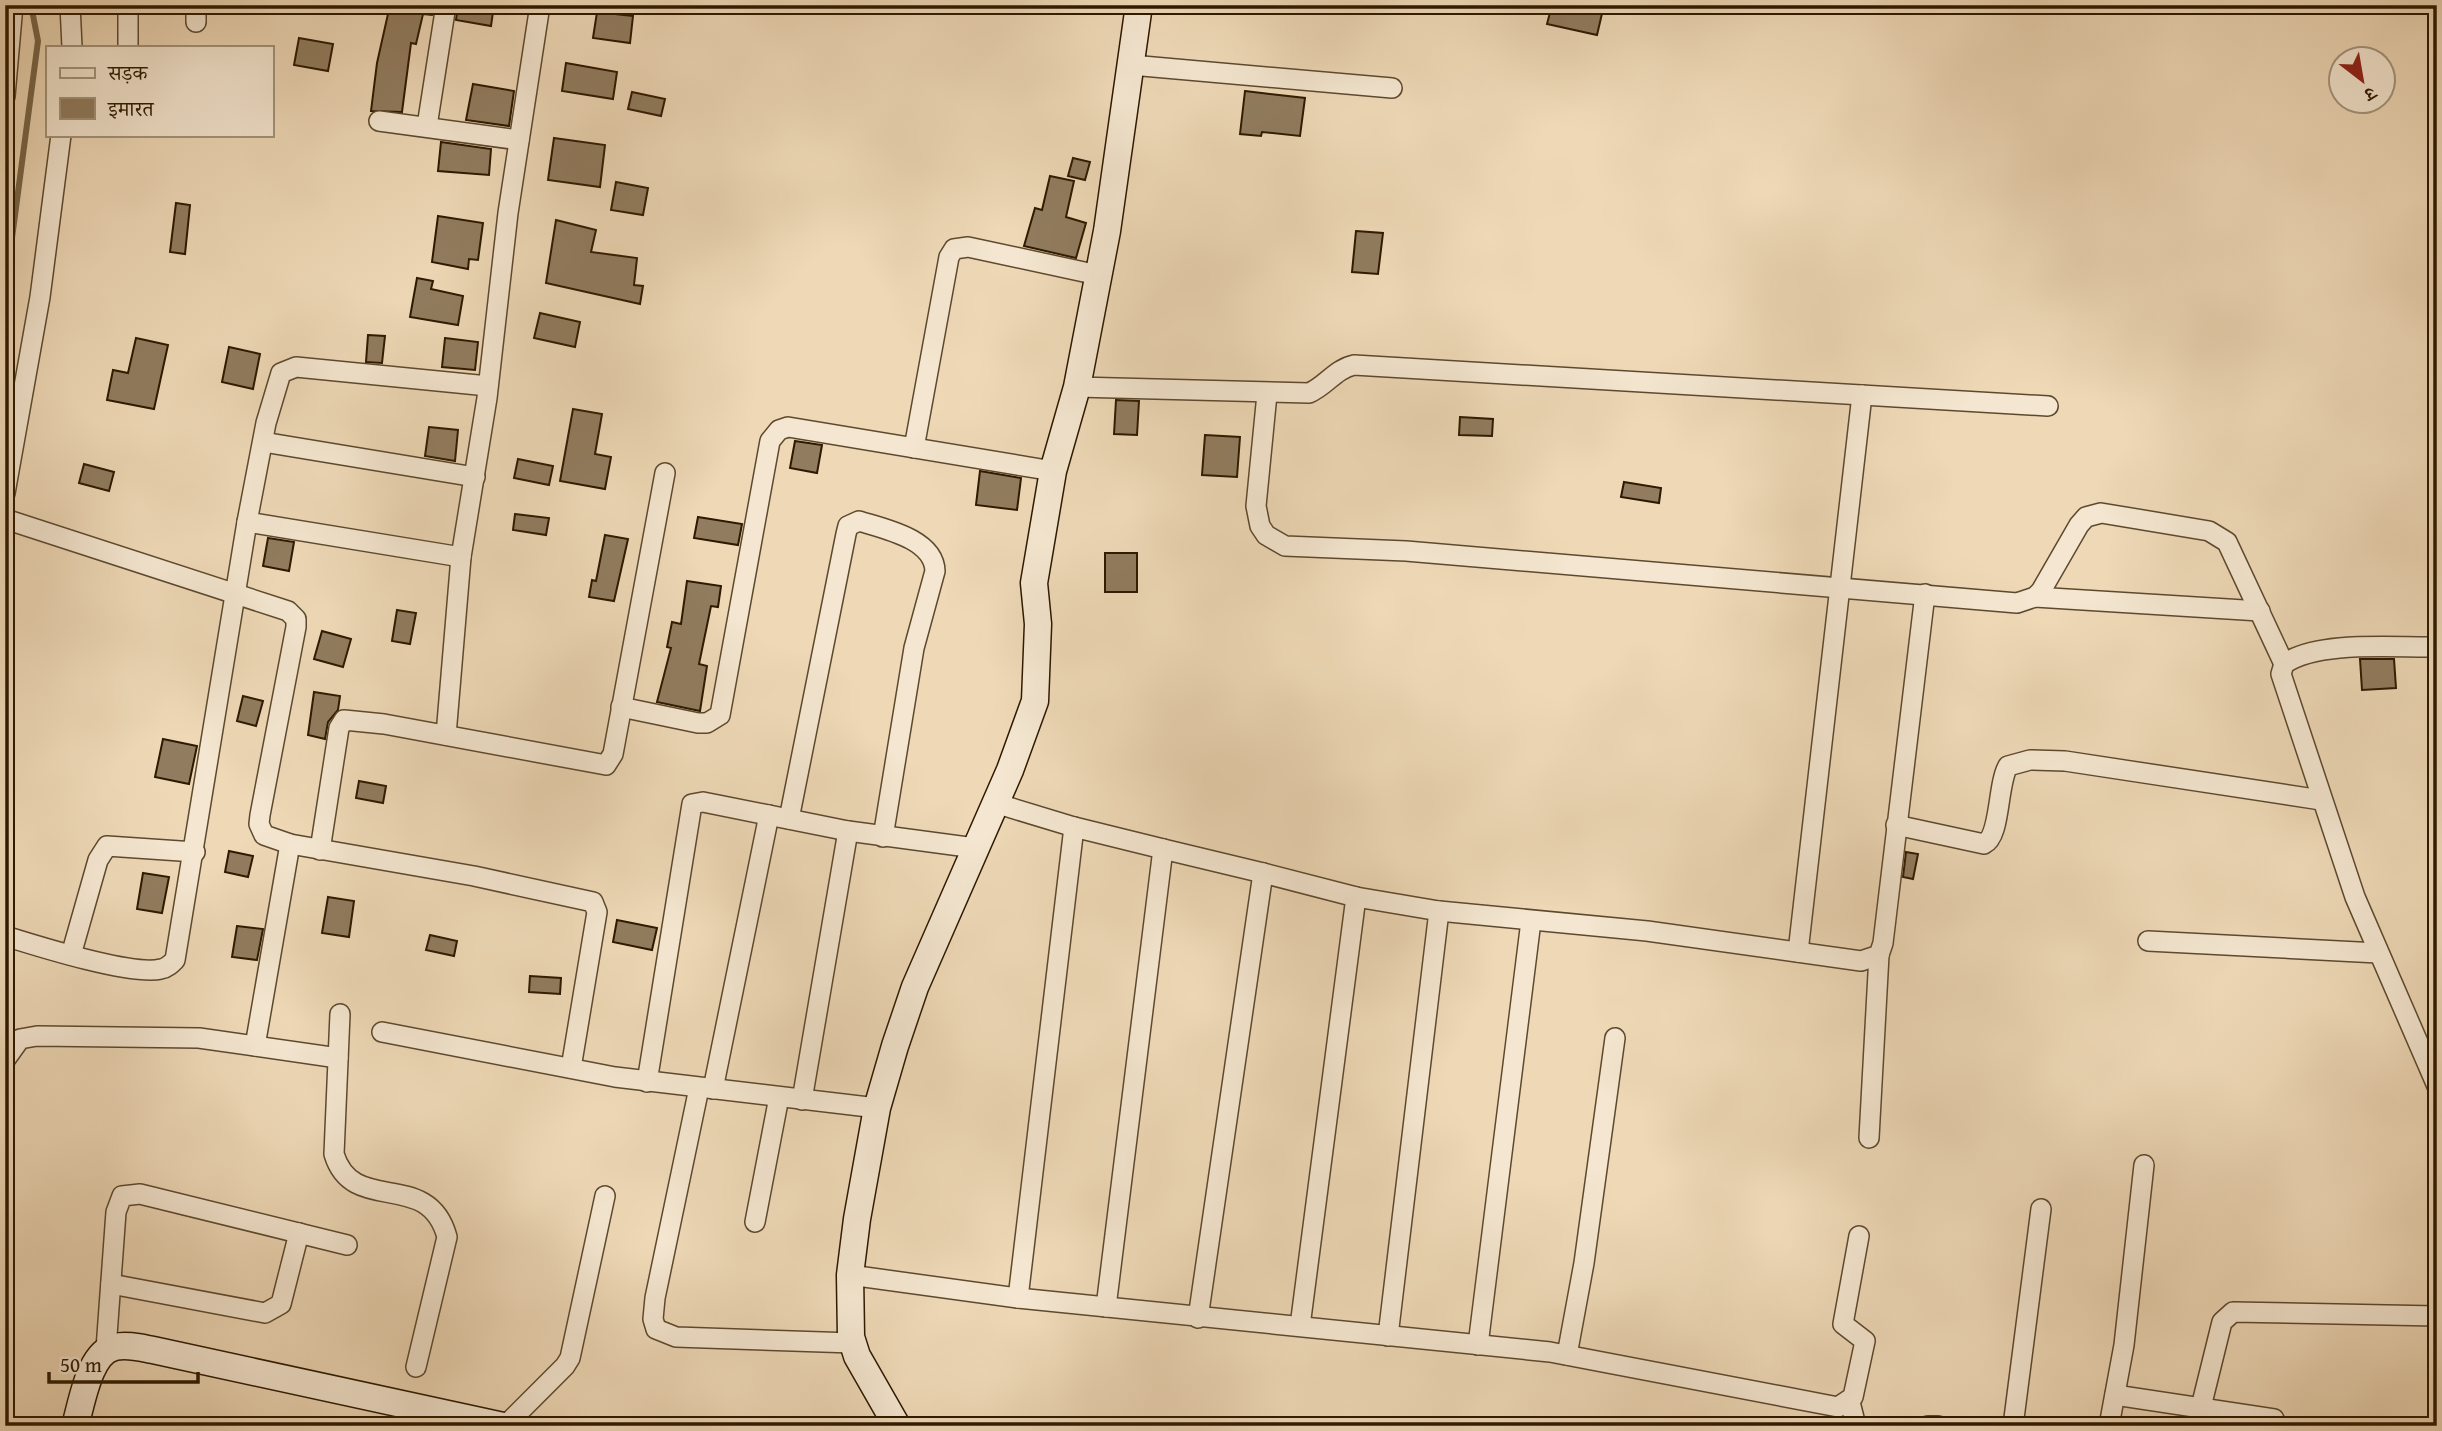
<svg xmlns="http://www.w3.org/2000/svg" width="2442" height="1431" viewBox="0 0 2442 1431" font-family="'Gentium Book Plus','Noto Serif Devanagari',serif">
	<rect width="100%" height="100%" fill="#eed8b6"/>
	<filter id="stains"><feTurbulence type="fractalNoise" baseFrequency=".00286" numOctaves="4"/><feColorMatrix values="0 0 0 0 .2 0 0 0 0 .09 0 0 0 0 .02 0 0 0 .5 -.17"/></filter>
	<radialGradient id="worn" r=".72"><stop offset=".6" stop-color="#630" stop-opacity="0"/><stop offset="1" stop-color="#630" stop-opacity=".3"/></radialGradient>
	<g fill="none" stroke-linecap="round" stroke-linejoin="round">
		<polyline stroke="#796548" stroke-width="6" points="5,291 38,41 31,5"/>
	</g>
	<g fill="#917c5f" stroke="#2d1900" stroke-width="2">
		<polygon points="390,5 434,5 432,15 423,14 416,44 411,43 402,112 371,111 377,63"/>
		<polygon points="458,5 494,5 491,26 456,20"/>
		<polygon points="1552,5 1604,5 1597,35 1547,24"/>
		<polygon points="597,12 633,16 630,43 593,38"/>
		<polygon points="299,38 333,44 328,71 294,65"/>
		<polygon points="566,63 617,72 613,99 562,91"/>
		<polygon points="473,84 514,91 509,126 466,120"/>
		<polygon points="1245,91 1305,98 1300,136 1262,132 1261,136 1240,134"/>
		<polygon points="632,92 665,99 661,116 628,109"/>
		<polygon points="554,138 605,145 600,187 548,180"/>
		<polygon points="441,142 491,149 489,175 438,171"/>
		<polygon points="1073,158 1090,162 1085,180 1068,176"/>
		<polygon points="1050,176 1074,181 1066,217 1086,223 1076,258 1024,246 1035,208 1042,210"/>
		<polygon points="616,182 648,188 643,215 611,210"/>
		<polygon points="176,203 190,205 185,254 170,252"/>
		<polygon points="438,216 483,223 478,260 469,259 468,269 432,262"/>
		<polygon points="556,220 596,230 591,252 637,258 634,285 643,286 640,304 546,283"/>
		<polygon points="1356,231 1383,233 1378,274 1352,272"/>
		<polygon points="417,278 433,281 431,289 463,296 458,325 410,317"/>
		<polygon points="540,313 580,322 575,347 534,338"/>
		<polygon points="368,335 385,336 382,363 366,362"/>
		<polygon points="136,338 168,345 154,409 107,400 113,370 128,373"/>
		<polygon points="445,338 478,342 475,370 442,367"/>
		<polygon points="229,347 260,354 253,389 222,382"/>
		<polygon points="1116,400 1139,401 1137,435 1114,434"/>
		<polygon points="573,409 602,414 595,454 611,457 605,489 560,481"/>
		<polygon points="1460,417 1493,419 1492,436 1459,435"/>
		<polygon points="429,427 458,430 455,461 425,456"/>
		<polygon points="1205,435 1240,437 1237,477 1202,475"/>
		<polygon points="795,441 822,445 817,473 790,468"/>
		<polygon points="518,459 553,466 549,485 514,478"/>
		<polygon points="84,464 114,472 109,491 79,483"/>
		<polygon points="980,471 1021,478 1017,510 976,505"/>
		<polygon points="1624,482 1661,488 1659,503 1621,497"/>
		<polygon points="515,514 549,518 546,535 513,530"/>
		<polygon points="698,517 742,524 738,545 694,538"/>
		<polygon points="605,535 628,539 614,601 589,597 592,580 596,581"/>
		<polygon points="268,538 294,542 289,571 263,566"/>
		<rect x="1105" y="553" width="32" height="39"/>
		<polygon points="687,581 721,586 718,607 711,606 699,664 707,666 700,711 657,702 671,648 667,647 672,622 681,624"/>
		<polygon points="397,610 416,613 410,644 392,641"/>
		<polygon points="322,631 351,639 343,667 314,659"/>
		<polygon points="2360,659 2394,659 2396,688 2362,690"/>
		<polygon points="314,692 340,696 338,710 328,722 325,739 308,735"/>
		<polygon points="243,696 263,701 256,726 237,721"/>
		<polygon points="163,739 197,746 189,784 155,777"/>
		<polygon points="359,781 386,786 383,803 356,798"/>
		<polygon points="229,851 253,856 248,877 225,872"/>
		<polygon points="1906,852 1918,854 1913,879 1903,877"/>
		<polygon points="143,873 169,877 162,913 137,909"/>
		<polygon points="328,897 354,901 349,937 322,933"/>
		<polygon points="617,920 657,928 652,950 613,942"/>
		<polygon points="237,926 263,929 257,960 232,957"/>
		<polygon points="430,935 457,941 454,956 426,950"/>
		<polygon points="530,976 561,978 560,994 529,992"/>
	</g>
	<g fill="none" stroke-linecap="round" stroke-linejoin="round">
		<defs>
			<g id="street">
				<polyline points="70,5 72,47"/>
				<polyline points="196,22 196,5"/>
				<polyline points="128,47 128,5"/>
				<polyline points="1131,65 1392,88"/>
				<polyline points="5,96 13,5"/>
				<polyline points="379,121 519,140"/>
				<polyline points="427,126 446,5"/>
				<path d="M1077,387L1309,393C1326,386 1335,369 1354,365L2048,406"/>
				<polyline points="1267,394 1256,506 1260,526 1266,535 1285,546 1406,551 2017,603 2035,597 2041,591 2079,525 2086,517 2101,513 2209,531 2227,542 2284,664"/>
				<polyline points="263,442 475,477"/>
				<polyline points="914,448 949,257 954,249 968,247 1098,275"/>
				<polyline points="5,493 40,297 61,135"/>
				<polyline points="5,519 288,611 296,619 296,627 260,815 259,824 264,835 290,844 474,876 593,902 597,912 571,1068"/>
				<polyline points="247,522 461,557"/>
				<polyline points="2035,597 2260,611"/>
				<path d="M2437,647C2395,648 2318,640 2284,664L2281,674L2355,897L2437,1086"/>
				<polyline points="621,707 698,723 707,723 720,715 770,441 779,430 788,427 1053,471"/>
				<polyline points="446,735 461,557 487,398 508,213 540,5"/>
				<polyline points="995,803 1074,827"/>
				<path d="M789,819L846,534L848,526L859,521C885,529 934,539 935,571L914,648L883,837"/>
				<path d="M1896,825L1984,844C2001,836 1997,785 2008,766L2030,760L2065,761L2321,800"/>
				<polyline points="320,850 339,728 344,720 384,724 606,765 613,754 665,473"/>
				<polyline points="1439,911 1647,931 1861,961 1879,955 1883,943 1925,594"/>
				<path d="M5,936C37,946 132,976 161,969C167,968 171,964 175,960L247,522L266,423L281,373L296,367L488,386"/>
				<polyline points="2148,941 2378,953"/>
				<polyline points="1798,952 1862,395"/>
				<polyline points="71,955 98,860 107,846 195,852"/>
				<path d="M340,1014L334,1154C353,1217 428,1167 447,1237L416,1367"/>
				<polyline points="382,1032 615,1077 877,1108"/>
				<polyline points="255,1046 290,844"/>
				<polyline points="5,1060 20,1039 37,1036 199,1038 338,1058"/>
				<polyline points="647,1082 692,804 703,802 848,831 975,848"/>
				<polyline points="699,1088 655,1298 653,1319 656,1329 676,1337 853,1343"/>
				<polyline points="713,1089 769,815"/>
				<polyline points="802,1100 848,831"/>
				<polyline points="1869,1138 1879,955"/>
				<polyline points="755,1222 779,1097"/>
				<polyline points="850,1275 1018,1298 1550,1352 1838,1407 1853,1397 1865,1341 1843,1324 1859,1236"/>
				<polyline points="111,1284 265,1313 281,1304 299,1233"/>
				<polyline points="1018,1298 1074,827 1163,849"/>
				<polyline points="1106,1307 1163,849 1263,873"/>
				<polyline points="1198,1318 1263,873 1356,897"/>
				<polyline points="1300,1326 1356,897 1439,911 1388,1336"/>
				<polyline points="1478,1345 1531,921"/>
				<polyline points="106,1349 116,1212 122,1196 140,1194 347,1245"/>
				<polyline points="1567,1355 1584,1263 1615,1038"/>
				<polyline points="2115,1395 2274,1419"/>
				<polyline points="1850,1402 1856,1426"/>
				<polyline points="2201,1407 2222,1322 2233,1312 2437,1316"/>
				<polyline points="505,1426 565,1366 570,1358 605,1196"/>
				<polyline points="1928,1426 1938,1426"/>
				<polyline points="2013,1426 2041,1209"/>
				<polyline points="2109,1426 2124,1345 2144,1165"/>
			</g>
			<g id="secondary">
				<path d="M75,1426C82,1403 89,1352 115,1347C127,1344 142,1348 153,1350L503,1426"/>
				<polyline points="897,1426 857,1356 851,1337 850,1275 857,1219 877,1108 895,1046 915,987 1010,770 1035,701 1038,624 1034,583 1053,471 1077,387 1107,231 1139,5"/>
			</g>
		</defs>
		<use href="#street" stroke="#5d492e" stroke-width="22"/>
		<use href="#secondary" stroke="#2d1900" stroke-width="29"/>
		<use href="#street" stroke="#f4e6d0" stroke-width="19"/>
		<use href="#secondary" stroke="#f4e6d0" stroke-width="26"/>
	</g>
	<rect width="2442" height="1431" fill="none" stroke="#eed8b6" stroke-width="28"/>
	<rect x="7" y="7" width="2428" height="1417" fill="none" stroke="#2d1900" stroke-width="3.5"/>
	<rect x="14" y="14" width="2414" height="1403" fill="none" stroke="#2d1900" stroke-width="2"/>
	<rect x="46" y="46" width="228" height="91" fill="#f4e6d0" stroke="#a4947d" stroke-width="2"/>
	<rect x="60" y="68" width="35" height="10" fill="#f4e6d0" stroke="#a4947d" stroke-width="2"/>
	<text x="108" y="80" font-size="21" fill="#2d1900">सड़क</text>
	<rect x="60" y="98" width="35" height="21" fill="#917c5f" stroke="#a4947d" stroke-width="2"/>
	<text x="108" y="116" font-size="21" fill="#2d1900">इमारत</text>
	<g transform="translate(2362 80) rotate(149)"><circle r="33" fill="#f4e6d0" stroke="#a4947d" stroke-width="2"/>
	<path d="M0-5L12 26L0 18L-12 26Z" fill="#8f2418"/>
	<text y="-10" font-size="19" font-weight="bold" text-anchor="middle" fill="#2d1900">उ</text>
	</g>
	<path d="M49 1372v10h149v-10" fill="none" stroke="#2d1900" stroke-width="3.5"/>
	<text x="60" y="1372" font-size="21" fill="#2d1900" stroke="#f4e6d0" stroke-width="5" paint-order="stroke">50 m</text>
	<rect width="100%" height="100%" filter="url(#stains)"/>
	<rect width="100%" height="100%" fill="url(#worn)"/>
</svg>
